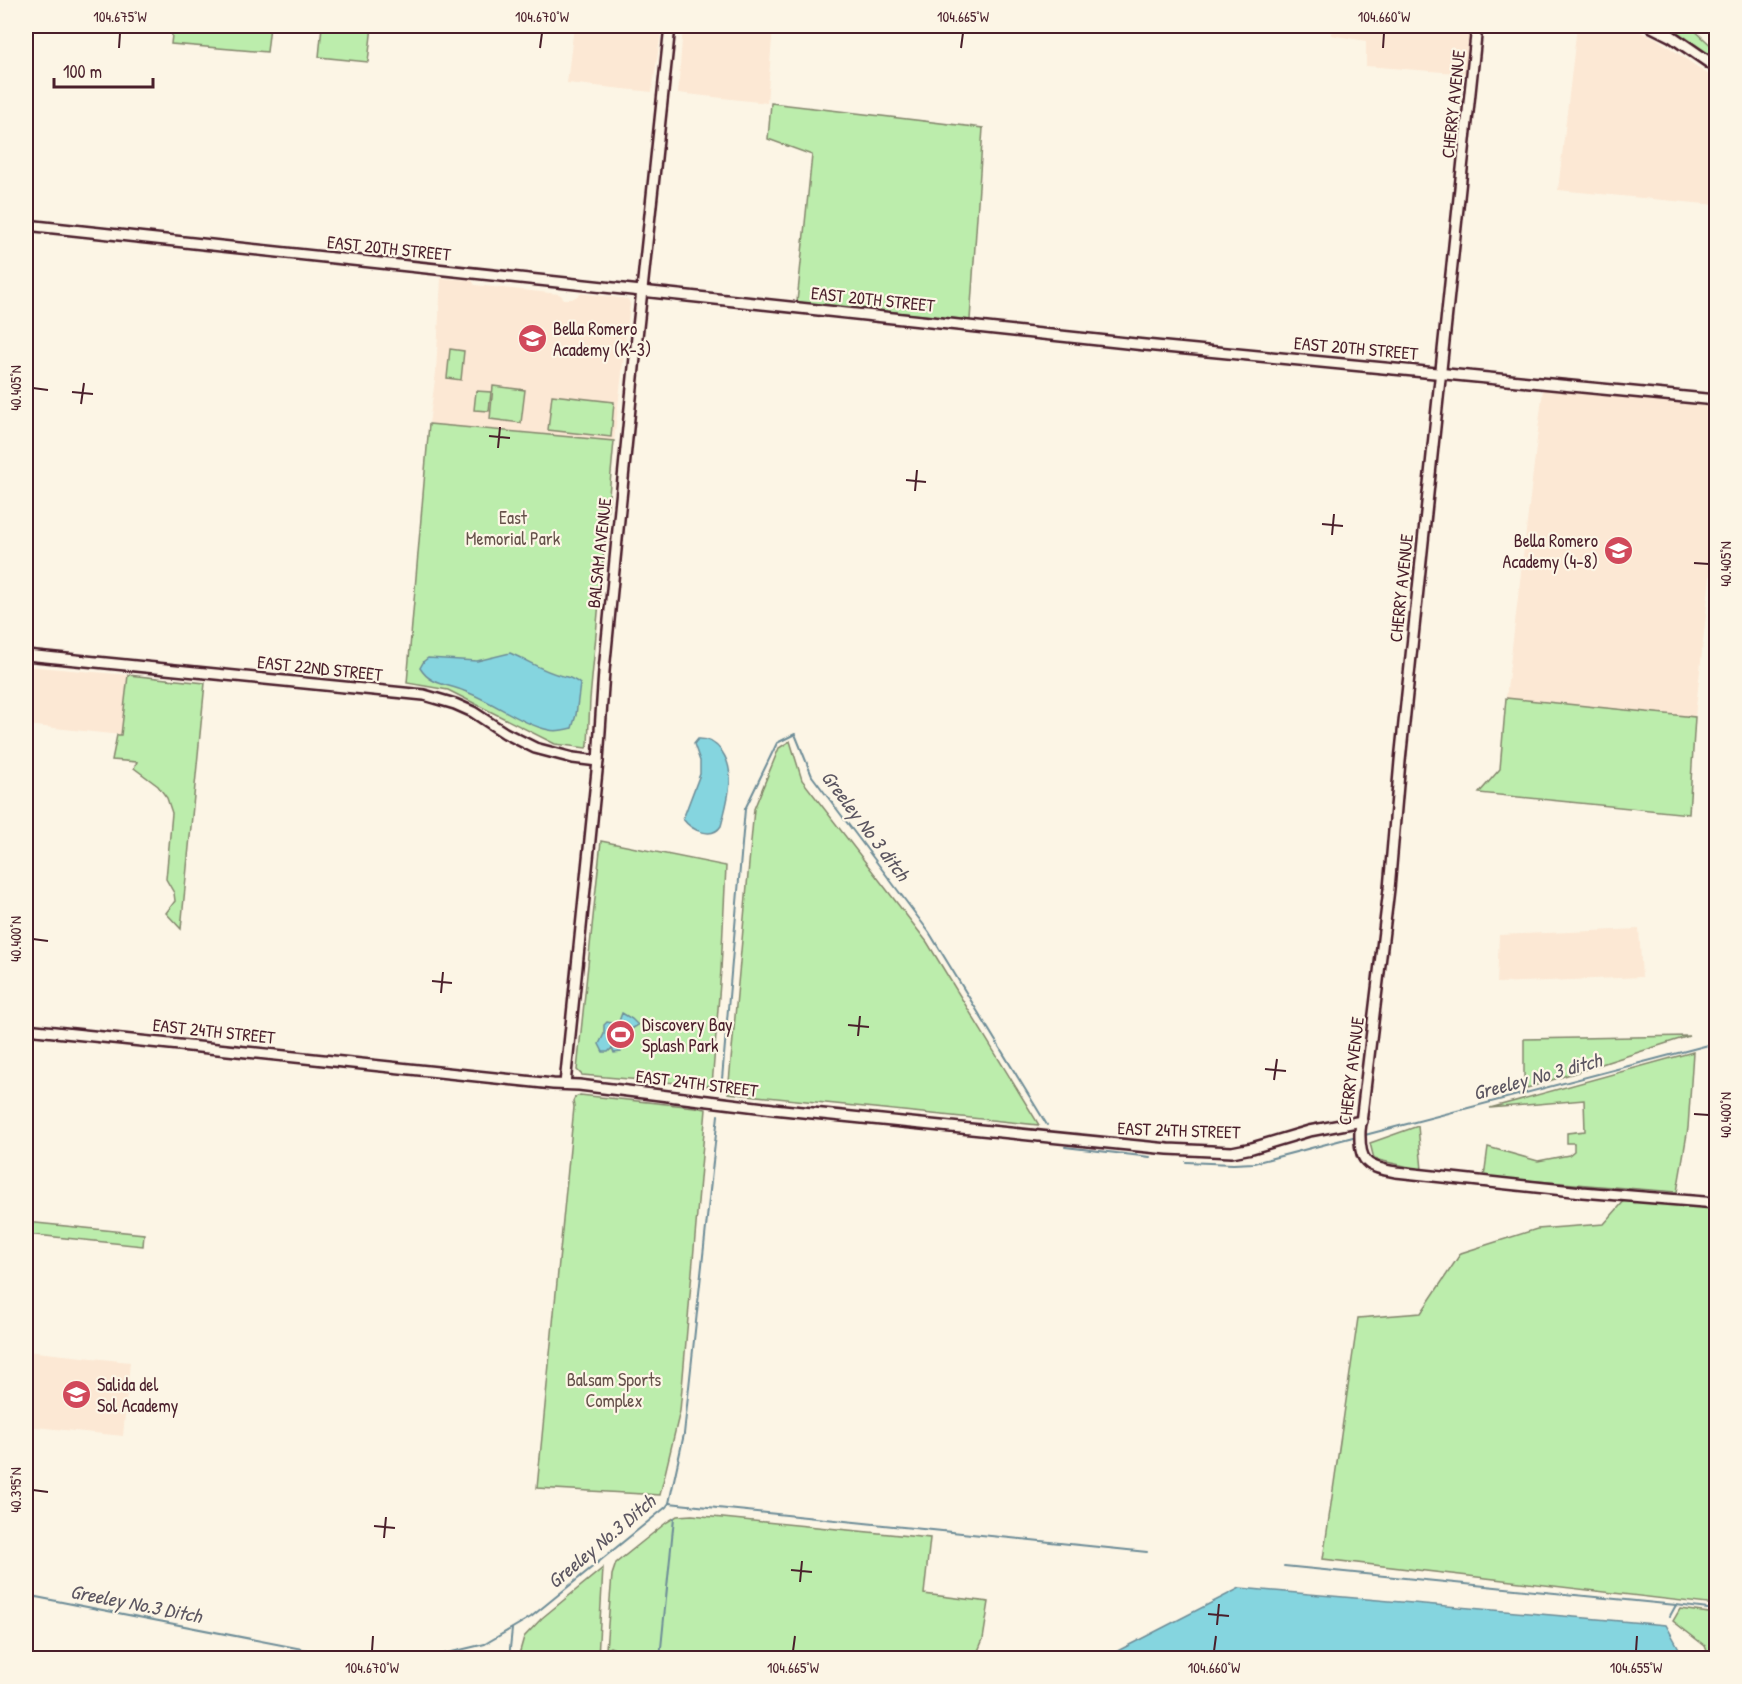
<svg xmlns="http://www.w3.org/2000/svg" width="1742" height="1684" viewBox="0 0 1742 1684" font-family="'Patrick Hand',sans-serif">
	<rect width="100%" height="100%" fill="#fcf5e5"/>
	<filter id="ink" filterUnits="userSpaceOnUse"><feTurbulence type="fractalNoise" baseFrequency=".0167" numOctaves="2"/><feDisplacementMap in="SourceGraphic" scale="12" xChannelSelector="R" yChannelSelector="G"/><feConvolveMatrix kernelMatrix="1 2 1 2 8 2 1 2 1" color-interpolation-filters="sRGB"/></filter>
	<g filter="url(#ink)">
		<g fill="#fce8d4">
			<polygon points="574,26 662,26 652,92 567,83"/>
			<polygon points="683,26 773,26 767,103 678,93"/>
			<polygon points="1332,26 1472,26 1469,74 1366,66 1366,41 1331,35"/>
			<polygon points="1577,26 1625,26 1656,38 1716,80 1716,205 1558,190"/>
			<polygon points="441,278 472,280 475,285 559,294 562,296 563,299 572,299 582,293 628,299 630,304 614,441 429,424 436,372"/>
			<polygon points="1543,389 1716,407 1716,521 1695,717 1506,698"/>
			<polygon points="26,666 128,675 121,735 26,725"/>
			<polygon points="1639,929 1642,977 1497,983 1499,935"/>
			<polygon points="26,1351 130,1362 123,1436 26,1426"/>
			<polygon points="26,1599 37,1601 30,1658 26,1658"/>
		</g>
		<g fill="#bcedac" stroke="#83866c" stroke-width="1.5">
			<polygon points="173,26 270,26 267,52 171,44"/>
			<polygon points="322,26 372,26 368,62 319,57"/>
			<polygon points="1659,26 1690,26 1716,50 1716,62"/>
			<polygon points="771,103 983,128 970,320 797,302 812,155 768,139"/>
			<polygon points="450,349 464,351 461,380 447,378"/>
			<polygon points="493,386 525,390 521,423 490,419"/>
			<polygon points="476,391 491,392 489,411 474,410"/>
			<polygon points="552,395 614,402 611,437 548,430"/>
			<polygon points="429,424 614,441 590,699 588,745 586,748 555,744 448,690 407,683"/>
			<polygon points="128,675 205,683 181,929 166,913 175,901 174,893 166,879 172,813 167,798 158,786 134,768 137,762 112,760 117,735 121,735"/>
			<polygon points="1506,698 1695,717 1689,814 1479,793 1500,769"/>
			<polygon points="790,741 802,780 927,942 1039,1125 728,1093 754,809 779,748"/>
			<polygon points="601,841 726,866 721,970 712,1086 582,1075 577,1070"/>
			<polygon points="1689,1036 1527,1088 1524,1079 1524,1039"/>
			<polygon points="1693,1052 1688,1128 1677,1192 1484,1177 1488,1147 1538,1161 1569,1155 1574,1151 1574,1143 1567,1143 1567,1133 1585,1131 1584,1100 1490,1108"/>
			<polygon points="580,1095 695,1107 706,1109 680,1411 660,1495 537,1488 574,1107 573,1101 575,1097"/>
			<polygon points="1418,1126 1422,1170 1374,1159 1370,1143"/>
			<polygon points="1625,1200 1716,1208 1716,1605 1323,1559 1358,1318 1421,1313 1461,1253 1537,1229 1604,1224"/>
			<polygon points="26,1222 144,1234 143,1246 26,1234"/>
			<polygon points="692,1515 930,1538 924,1594 989,1602 983,1639 976,1656 964,1658 641,1658 610,1647 606,1649 612,1575 616,1563 667,1522 677,1516"/>
			<polygon points="603,1568 598,1658 518,1658 524,1637 542,1618"/>
			<polygon points="1680,1609 1716,1614 1716,1658 1710,1658 1705,1646 1673,1621"/>
		</g>
		<g fill="#85d5df" stroke="#6d8c97" stroke-width="1.5">
			<path d="M510,653C529,661 542,671 563,676C570,678 575,679 580,684L576,715L572,728C564,730 557,732 549,730C523,725 492,701 464,691C447,684 430,685 420,668L424,661L428,658L477,661Z"/>
			<path d="M698,739C719,738 730,760 730,779C730,794 725,811 721,826C712,840 691,830 683,819L700,774V761L694,744Z"/>
			<polygon points="622,1013 632,1019 638,1025 625,1033 624,1036 627,1037 626,1041 623,1042 621,1052 614,1053 612,1048 608,1052 603,1052 599,1044 604,1034 604,1025 607,1022 612,1023 613,1028 611,1037 615,1039 618,1034 618,1024"/>
			<polygon points="1240,1588 1666,1625 1681,1652 1690,1658 1104,1658"/>
		</g>
		<g fill="none" stroke-linecap="round" stroke-linejoin="round">
			<g stroke="#6d8c97" stroke-width="2">
				<polyline points="721,1091 745,809 777,743 795,734 812,776 929,932 1047,1125"/>
				<polyline points="1365,1135 1716,1043"/>
				<polyline points="1065,1147 1150,1157"/>
				<polyline points="1186,1162 1233,1164 1254,1163 1353,1137"/>
				<polyline points="669,1503 1147,1552"/>
				<polyline points="1284,1566 1676,1605"/>
				<polyline points="26,1595 348,1658"/>
				<polyline points="1670,1616 1676,1605 1716,1610"/>
				<polyline points="427,1658 485,1644 531,1617 666,1507 669,1503 684,1434 718,1115"/>
				<polyline points="509,1658 512,1629"/>
				<polyline points="660,1658 674,1518"/>
			</g>
			<defs>
				<g id="secondary">
					<path d="M1477,26L1400,761L1389,889L1360,1131C1359,1162 1366,1167 1396,1172L1582,1192L1716,1203"/>
					<polyline points="26,225 1145,345 1716,400"/>
					<polyline points="26,655 424,695 455,704 473,712 505,733 535,748 573,758 598,761"/>
					<polyline points="26,1029 553,1084 579,1085 773,1109 1168,1149 1232,1152 1252,1148 1309,1131 1362,1121"/>
					<polyline points="565,1084 598,761 604,671 637,337 670,26"/>
				</g>
				<polyline id="primary" points="1651,26 1671,36 1716,67"/>
			</defs>
			<use href="#secondary" stroke="#4a1f2b" stroke-width="14"/>
			<use href="#primary" stroke="#4a1f2b" stroke-width="15"/>
			<use href="#secondary" stroke="#fcf5e5" stroke-width="9"/>
			<use href="#primary" stroke="#fcf5e5" stroke-width="10"/>
		</g>
	</g>
	<path fill="none" stroke="#4a1f2b" stroke-width="2" d="M119,48L120,33M540,48L542,33M961,48L963,33M1383,48L1384,33M33,388L48,390M72,392L93,394M81,404L84,383M489,436L510,438M498,448L500,427M906,480L926,482M915,491L917,470M1322,524L1343,526M1332,535L1334,514M1694,563L1709,564M33,939L48,941M432,981L452,983M441,993L443,972M848,1025L869,1027M858,1036L860,1016M1265,1069L1286,1071M1274,1080L1277,1059M1694,1114L1709,1115M33,1490L48,1492M374,1526L395,1528M384,1538L386,1517M791,1570L812,1572M800,1582L802,1561M1208,1614L1229,1616M1217,1625L1219,1604M372,1651L373,1636M793,1651L795,1636M1214,1651L1216,1636M1636,1651L1637,1636"/>
	<defs>
		<symbol id="school-disc" viewBox="-11 -11 22 22"><circle r="9.5" fill="#d1495b" stroke="#fcf5e5"/><path d="M0-5L7-2L0 1L-7-2ZM-4 1L0 2.5L4 1V4Q0 6-4 4Z" fill="#fff"/></symbol>
		<symbol id="stadium-disc" viewBox="-11 -11 22 22"><circle r="9.5" fill="#d1495b" stroke="#fcf5e5"/><path d="M0-5a6.5 5 0 1 0 0 10a6.5 5 0 1 0 0-10ZM-3.5-1.8h7v3.6h-7Z" fill="#fff"/></symbol>
	</defs>
	<g fill-rule="evenodd">
		<use href="#school-disc" x="516" y="322" width="33" height="33"/>
		<use href="#school-disc" x="1602" y="534" width="33" height="33"/>
		<use href="#stadium-disc" x="604" y="1018" width="33" height="33"/>
		<use href="#school-disc" x="60" y="1378" width="33" height="33"/>
	</g>
	<g text-anchor="middle" dominant-baseline="central" stroke-width="4.5" stroke-linejoin="round" paint-order="stroke">
		<g font-size="18" fill="#4a1f2b" stroke="#fcf5e5">
			<text transform="translate(1453 104) rotate(-84)">CHERRY AVENUE</text>
			<text transform="translate(389 248) rotate(6)">EAST 20TH STREET</text>
			<text transform="translate(873 299) rotate(6)">EAST 20TH STREET</text>
			<text transform="translate(1356 348) rotate(5)">EAST 20TH STREET</text>
			<text transform="translate(599 553) rotate(-84)">BALSAM AVENUE</text>
			<text transform="translate(1401 588) rotate(-84)">CHERRY AVENUE</text>
			<text transform="translate(320 668) rotate(6)">EAST 22ND STREET</text>
			<text transform="translate(214 1031) rotate(6)">EAST 24TH STREET</text>
			<text transform="translate(1351 1071) rotate(-83)">CHERRY AVENUE</text>
			<text transform="translate(697 1083) rotate(7)">EAST 24TH STREET</text>
			<text transform="translate(1179 1130) rotate(2)">EAST 24TH STREET</text>
		</g>
		<g font-size="18" fill="#4a1f2b" stroke="#fcf5e5" text-anchor="start">
			<text x="553" y="328">Bella Romero<tspan x="553" dy="21">Academy (K-3)</tspan></text>
			<text x="1598" y="540" text-anchor="end">Bella Romero<tspan x="1598" dy="21">Academy (4-8)</tspan></text>
			<text x="642" y="1024">Discovery Bay<tspan x="642" dy="21">Splash Park</tspan></text>
			<text x="97" y="1384">Salida del<tspan x="97" dy="21">Sol Academy</tspan></text>
		</g>
		<g font-size="18" fill="#66524b" stroke="#fcf5e5">
			<text x="513" y="517">East<tspan x="513" dy="21">Memorial Park</tspan></text>
			<text x="614" y="1379">Balsam Sports<tspan x="614" dy="21">Complex</tspan></text>
		</g>
		<g font-size="20" font-style="italic" fill="#5c5661" stroke="#fcf5e5">
			<text transform="translate(866 825) rotate(53)">Greeley No 3 ditch</text>
			<text transform="translate(1537 1076) rotate(-15)">Greeley No 3 ditch</text>
			<text transform="translate(601 1541) rotate(-40)">Greeley No.3 Ditch</text>
			<text transform="translate(136 1603) rotate(11)">Greeley No.3 Ditch</text>
		</g>
	</g>
	<rect width="1742" height="1684" fill="none" stroke="#fcf5e5" stroke-width="66"/>
	<path d="M54 78v9h99v-9" fill="none" stroke="#4a1f2b" stroke-width="3"/>
	<text x="63" y="78" font-size="18" fill="#4a1f2b" stroke="#fcf5e5" stroke-width="4.5" paint-order="stroke">100 m</text>
	<rect x="33" y="33" width="1676" height="1618" fill="none" stroke="#4a1f2b" stroke-width="2"/>
	<g font-size="15" text-anchor="middle" fill="#4a1f2b">
		<text x="120" y="22">104.675°W</text>
		<text x="542" y="22">104.670°W</text>
		<text x="963" y="22">104.665°W</text>
		<text x="1384" y="22">104.660°W</text>
		<text transform="translate(16 388) rotate(-90)" y="5">40.405°N</text>
		<text transform="translate(1726 564) rotate(-90)" y="5">40.405°N</text>
		<text transform="translate(16 939) rotate(-90)" y="5">40.400°N</text>
		<text transform="translate(1726 1115) rotate(-90)" y="5">40.400°N</text>
		<text transform="translate(16 1490) rotate(-90)" y="5">40.395°N</text>
		<text x="372" y="1673">104.670°W</text>
		<text x="793" y="1673">104.665°W</text>
		<text x="1214" y="1673">104.660°W</text>
		<text x="1636" y="1673">104.655°W</text>
	</g>
</svg>
